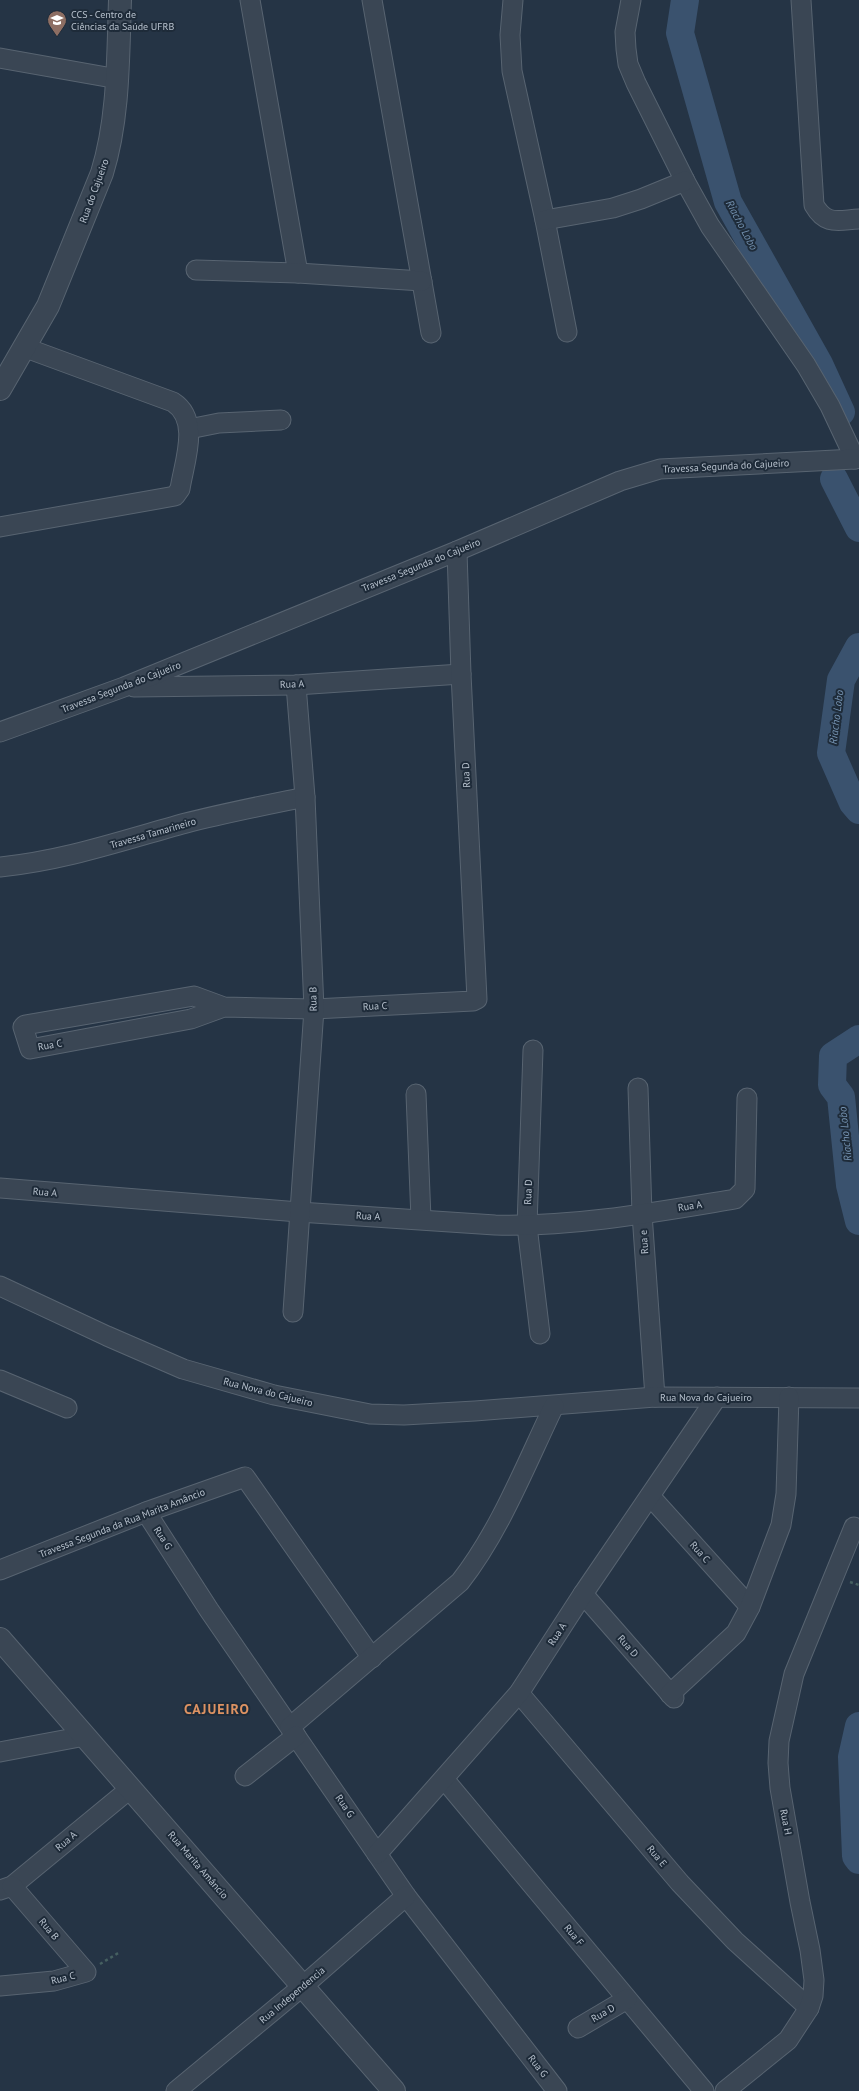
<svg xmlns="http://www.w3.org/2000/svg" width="859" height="2091" viewBox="0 0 859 2091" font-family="'PT Sans',sans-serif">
	<rect width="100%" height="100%" fill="#253445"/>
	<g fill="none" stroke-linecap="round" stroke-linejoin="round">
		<g stroke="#3a526e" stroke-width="28">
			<polyline points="685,0 680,33 728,202 819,364 841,412"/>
			<polyline points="834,479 859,528"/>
			<polyline points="859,647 841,680 831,753 853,803 859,810"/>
			<polyline points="859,1039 833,1056 832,1085 841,1097 850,1185 859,1221"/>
			<polyline points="859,1726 852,1757 856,1856 859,1860"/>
		</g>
		<defs>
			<g id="minor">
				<polyline points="250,0 298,273"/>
				<polyline points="372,0 431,333"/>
				<polyline points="513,0 510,35 512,71 545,220 567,332"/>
				<polyline points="631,0 625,32 626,49 628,64 636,83 685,181 710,226 806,365 830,406 855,459"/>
				<path d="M801,0L814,205C826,226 838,220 859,219"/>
				<polyline points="0,58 118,79"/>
				<polyline points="545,220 613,208 641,199 685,181"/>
				<polyline points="196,270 298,273 422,281"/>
				<polyline points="189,429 219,423 281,420"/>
				<path d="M0,527L175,496L180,489C184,462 201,420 173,402L26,348"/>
				<polyline points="134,687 296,685 461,674"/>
				<polyline points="0,732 124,687 457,551 620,481 660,469 855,459"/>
				<path d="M0,867C67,860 123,840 186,823C225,813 266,805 305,797"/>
				<polyline points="224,1007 191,1019 30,1049 23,1027 25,1025 194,996 224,1007 314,1009 473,1001 477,999 461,674 457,551"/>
				<polyline points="533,1050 527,1226 540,1334"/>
				<polyline points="638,1088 642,1214 655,1397"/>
				<polyline points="416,1094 421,1219"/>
				<path d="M0,1188L299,1212L495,1225C575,1227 656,1212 735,1199L745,1189L747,1098"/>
				<polyline points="0,1286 107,1336 183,1369 274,1395 370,1414 404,1415 475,1411 655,1397 859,1398"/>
				<polyline points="293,1312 314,1009 305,797 296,685"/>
				<polyline points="0,1380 67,1408"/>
				<polyline points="650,1496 750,1607"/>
				<polyline points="146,1512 209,1610 406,1896 557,2091"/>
				<polyline points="0,1570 146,1512 245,1477 372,1658"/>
				<polyline points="583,1594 674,1698"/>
				<polyline points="519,1693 680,1883 735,1941 809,2008"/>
				<polyline points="670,1694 736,1633 750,1607 781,1525 786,1494 789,1397"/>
				<path d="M290,1727L460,1582C500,1531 526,1464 554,1406"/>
				<polyline points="0,1752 85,1736"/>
				<polyline points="245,1776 296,1736"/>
				<polyline points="444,1779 704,2091"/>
				<polyline points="377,1854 519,1693 583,1594 717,1397"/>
				<polyline points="0,1890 12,1886 131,1788"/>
				<polyline points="0,1986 54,1981 86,1972 12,1886"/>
				<polyline points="578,2028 627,1999"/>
				<polyline points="176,2091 303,1986 406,1896"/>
				<polyline points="725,2091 788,2040 809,2008 813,1996 814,1980 810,1950 800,1902 780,1788 778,1763 779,1741 794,1674 854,1527"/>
			</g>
			<g id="tertiary">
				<path d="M0,389L48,306L102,173C119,118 118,57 120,0"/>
				<polyline points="0,1639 394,2091"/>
			</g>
		</defs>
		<use href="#minor" stroke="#586471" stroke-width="21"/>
		<use href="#tertiary" stroke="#586471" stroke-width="24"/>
		<g stroke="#466061" stroke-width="2.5" stroke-dasharray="3 3" stroke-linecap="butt">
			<polyline points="850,1582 859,1585"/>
			<polyline points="100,1964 120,1952"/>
		</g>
		<use href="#minor" stroke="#3a4654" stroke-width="19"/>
		<use href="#tertiary" stroke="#3a4654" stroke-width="22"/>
	</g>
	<defs>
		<symbol id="university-pin" viewBox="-11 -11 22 30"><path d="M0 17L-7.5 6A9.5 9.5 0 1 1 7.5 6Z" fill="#8d6e63" stroke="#1e2b39"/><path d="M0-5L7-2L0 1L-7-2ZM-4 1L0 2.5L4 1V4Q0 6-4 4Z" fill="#fff"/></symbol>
	</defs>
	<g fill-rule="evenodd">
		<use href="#university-pin" x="46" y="9" width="22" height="30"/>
	</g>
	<g text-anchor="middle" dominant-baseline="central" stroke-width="4" stroke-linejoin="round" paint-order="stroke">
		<g font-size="10" fill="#b7c1cd" stroke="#1e2b39" text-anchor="start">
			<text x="71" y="14">CCS - Centro de<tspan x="71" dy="12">Ciências da Saúde UFRB</tspan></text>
		</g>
		<g font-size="10" fill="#b7c1cd" stroke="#1e2b39">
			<text transform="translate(94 191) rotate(-70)">Rua do Cajueiro</text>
			<text transform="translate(726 466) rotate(-3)">Travessa Segunda do Cajueiro</text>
			<text transform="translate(421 565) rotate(-22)">Travessa Segunda do Cajueiro</text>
			<text transform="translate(292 684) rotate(-2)">Rua A</text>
			<text transform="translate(121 687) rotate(-21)">Travessa Segunda do Cajueiro</text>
			<text transform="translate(466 775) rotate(-93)">Rua D</text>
			<text transform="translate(153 833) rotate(-16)">Travessa Tamarineiro</text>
			<text transform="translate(313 999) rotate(-91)">Rua B</text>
			<text transform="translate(375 1006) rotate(-3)">Rua C</text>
			<text transform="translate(50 1045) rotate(-10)">Rua C</text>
			<text transform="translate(45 1192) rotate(5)">Rua A</text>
			<text transform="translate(528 1192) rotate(-88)">Rua D</text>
			<text transform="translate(690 1206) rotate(-9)">Rua A</text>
			<text transform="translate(368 1216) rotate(3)">Rua A</text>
			<text transform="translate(644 1242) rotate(-94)">Rua e</text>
			<text transform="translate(268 1392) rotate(14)">Rua Nova do Cajueiro</text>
			<text x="706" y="1397">Rua Nova do Cajueiro</text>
			<text transform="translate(122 1523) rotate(-21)">Travessa Segunda da Rua Marita Amâncio</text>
			<text transform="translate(163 1538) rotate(57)">Rua G</text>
			<text transform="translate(700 1552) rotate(48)">Rua C</text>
			<text transform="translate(557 1634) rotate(-57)">Rua A</text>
			<text transform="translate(628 1646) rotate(49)">Rua D</text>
			<text transform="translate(345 1806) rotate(56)">Rua G</text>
			<text transform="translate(786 1822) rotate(79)">Rua H</text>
			<text transform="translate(66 1841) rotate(-40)">Rua A</text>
			<text transform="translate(657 1856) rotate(50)">Rua E</text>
			<text transform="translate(198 1865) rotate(49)">Rua Marita Amâncio</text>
			<text transform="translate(49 1929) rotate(50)">Rua B</text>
			<text transform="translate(574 1935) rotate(50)">Rua F</text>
			<text transform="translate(63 1978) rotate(-14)">Rua C</text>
			<text transform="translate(292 1995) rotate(-40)">Rua Independencia</text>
			<text transform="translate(603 2013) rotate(-30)">Rua D</text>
			<text transform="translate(538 2066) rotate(52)">Rua G</text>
		</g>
		<g font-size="11" font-style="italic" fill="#7593b2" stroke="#1e2b39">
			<text transform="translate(742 225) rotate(62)">Riacho Lobo</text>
			<text transform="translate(836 717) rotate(-83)">Riacho Lobo</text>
			<text transform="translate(845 1134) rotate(-96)">Riacho Lobo</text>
		</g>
		<g font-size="14" font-weight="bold" letter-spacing="1" fill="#dd9262" stroke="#1e2b39">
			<text x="217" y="1709">CAJUEIRO</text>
		</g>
	</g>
</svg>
